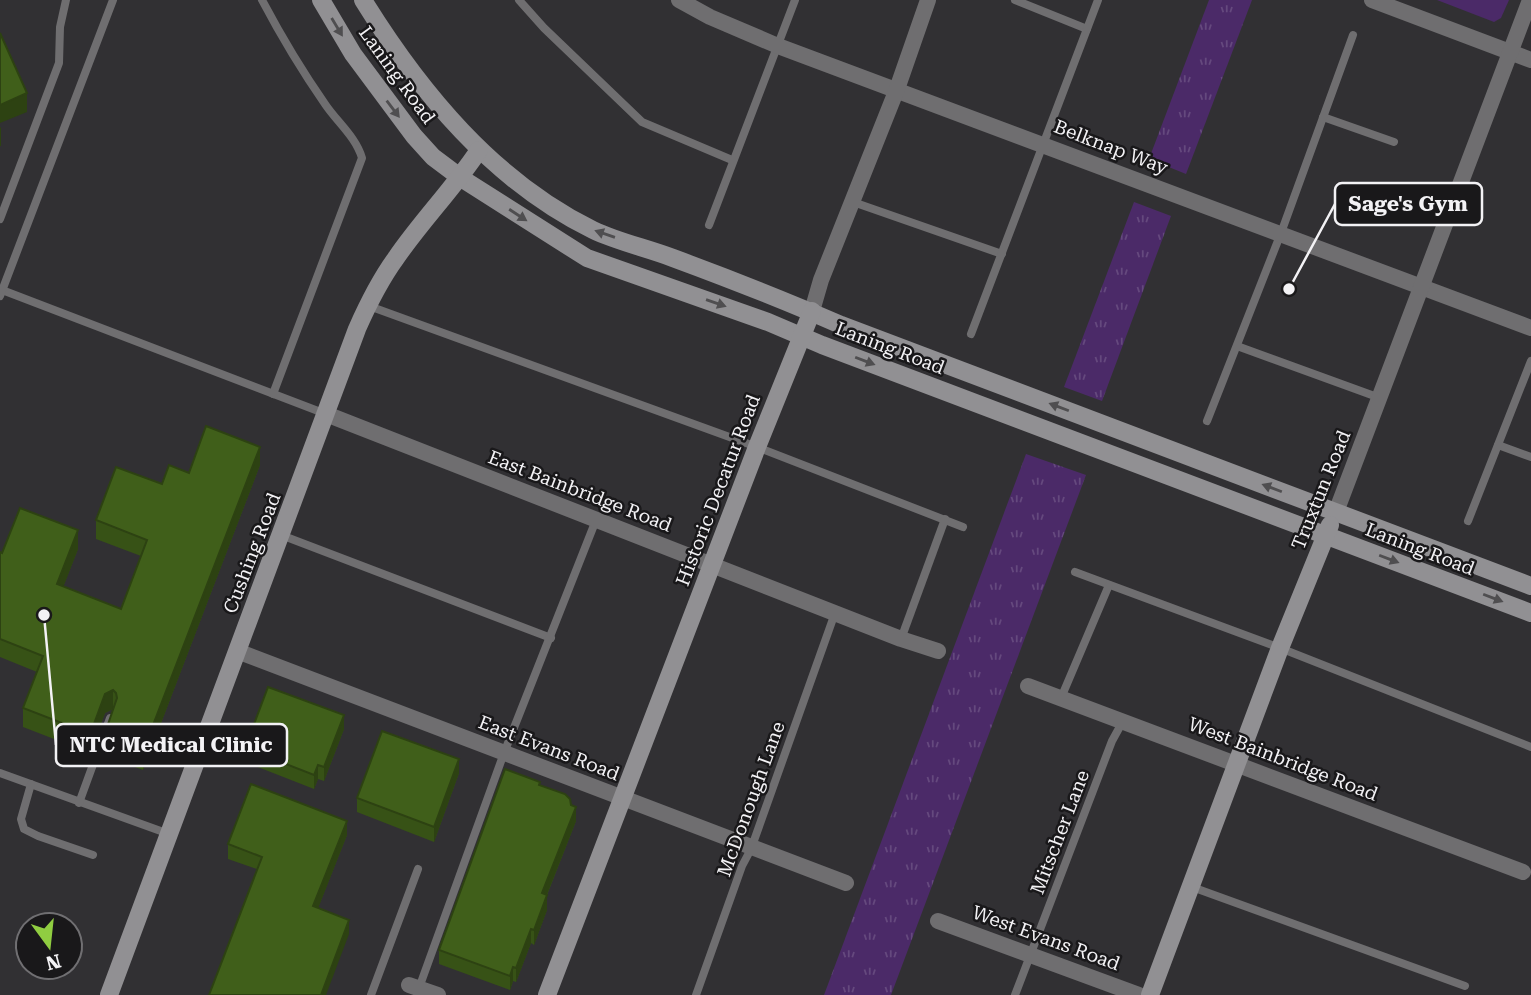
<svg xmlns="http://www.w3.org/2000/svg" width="1531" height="995" viewBox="0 0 1531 995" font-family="'Roboto Serif',serif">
	<defs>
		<pattern id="park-tufts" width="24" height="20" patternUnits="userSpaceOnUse" patternTransform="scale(1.75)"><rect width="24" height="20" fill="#4b2a68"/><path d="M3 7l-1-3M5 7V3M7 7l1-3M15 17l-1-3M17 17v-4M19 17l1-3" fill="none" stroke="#65497e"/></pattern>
	</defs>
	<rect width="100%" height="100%" fill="#313033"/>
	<polygon fill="#4b2a68" points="1437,0 1509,0 1501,18 1494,22"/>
	<g fill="url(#park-tufts)">
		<polygon points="1209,0 1252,0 1186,174 1149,159"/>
		<polygon points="1134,202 1171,216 1102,401 1064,387"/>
		<polygon points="1026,454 1086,475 891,995 824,995"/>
	</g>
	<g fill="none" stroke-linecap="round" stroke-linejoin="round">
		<g stroke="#6f6e70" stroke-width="8">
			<path d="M262,0C281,36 302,71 325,104C337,122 356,137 362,158L273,394"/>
			<polyline points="519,0 544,28 642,122 732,160"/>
			<polyline points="1015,0 1087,29"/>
			<polyline points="1323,117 1394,142"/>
			<polyline points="853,202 1002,254"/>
			<polyline points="0,219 59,63 60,27 66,0"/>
			<polyline points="709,225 795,0"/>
			<polyline points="2,290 326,414"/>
			<polyline points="0,296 113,0"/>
			<polyline points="369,306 757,447 963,527"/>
			<polyline points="971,334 1098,0"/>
			<polyline points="1237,346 1380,398"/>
			<polyline points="1207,421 1281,233 1353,35"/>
			<polyline points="1498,445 1531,457"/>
			<polyline points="1468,521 1531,361"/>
			<polyline points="281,535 551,638"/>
			<polyline points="1075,572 1280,648 1531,747"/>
			<polyline points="901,639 945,519"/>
			<polyline points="1061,698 1109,585"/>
			<polyline points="0,773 169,834"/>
			<polyline points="31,784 21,819 24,829 38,836 93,855"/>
			<polyline points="79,803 110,718"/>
			<polyline points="1192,887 1465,986"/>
			<polyline points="419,988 504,753 596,520"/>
			<polyline points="371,995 418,869"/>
			<polyline points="696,995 742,866 751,849 835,613"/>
			<polyline points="1015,995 1112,741 1123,721"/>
		</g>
		<g stroke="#6f6e70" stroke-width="16">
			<polyline points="679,0 710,17 778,46 1531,328"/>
			<polyline points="1372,0 1531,60"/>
			<polyline points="812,311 821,280 897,89 928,0"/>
			<polyline points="326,414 901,639 938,651"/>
			<polyline points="1336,512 1530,0"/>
			<polyline points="237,651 846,883"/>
			<polyline points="1028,686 1523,872"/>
			<polyline points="938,921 1139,995"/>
			<polyline points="409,985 438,995"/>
		</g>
		<g stroke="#919093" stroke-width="18">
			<polyline points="321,0 353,54 414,136 433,157 461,178 587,258 768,322 822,345 1531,613"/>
			<path d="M363,0C420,92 493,181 593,230C618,242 647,248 673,258C730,279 786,301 841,325L1531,586"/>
			<path d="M109,995L357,329C368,304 380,280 396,258C422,220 454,188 479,150"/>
			<polyline points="547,995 757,447 812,311"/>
			<polyline points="1150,995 1280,648 1330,525"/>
		</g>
	</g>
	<g fill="#375216">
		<polygon points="260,465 143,770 104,755 104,736 113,709 105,713 91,750 81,746 80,749 23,727 23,708 37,672 0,657 0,552 2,553 78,549 63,587 121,609 141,556 96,539 96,520 162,484 189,473"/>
		<polygon points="344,729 324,781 318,779 314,789 245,762 245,748"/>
		<polygon points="459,773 434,842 357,812 357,798"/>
		<polygon points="540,786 576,821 547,895 547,910 534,945 531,943 516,982 513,981 510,990 439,964 439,950"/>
		<polygon points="347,835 318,908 349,934 257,869 228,859 228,844"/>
	</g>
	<g fill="#2d4212">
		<polygon points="27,93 27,112 0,123 0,105"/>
		<polygon points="1,127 1,146 0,146 0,128"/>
		<polygon points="260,447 260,465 143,770 143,751"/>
		<polygon points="78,530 78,549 57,603 57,584"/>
		<polygon points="113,690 113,709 105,713 91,750 91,732 105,694"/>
		<polygon points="344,715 344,729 324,781 324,767"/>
		<polygon points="81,728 81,746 80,749 80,730"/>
		<polygon points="459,759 459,773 434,842 434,827"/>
		<polygon points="318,765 318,779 314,789 314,775"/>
		<polygon points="576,807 576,821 542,907 542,893"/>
		<polygon points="347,821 347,835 313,921 313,906"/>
		<polygon points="547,895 547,910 534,945 534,930"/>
		<polygon points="349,920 349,934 326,995 321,995"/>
		<polygon points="531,929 531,943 516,982 516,968"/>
		<polygon points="513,967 513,981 510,990 510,976"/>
	</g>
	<g fill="#405f1a" stroke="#2d4212" stroke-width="2">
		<polygon points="0,33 27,93 0,105"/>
		<polygon points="206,426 260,447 143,751 104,736 117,698 116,693 113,690 105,694 91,732 81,728 80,730 23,708 43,656 0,639 0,552 2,553 20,508 78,530 57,584 121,609 147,540 96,520 116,467 162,484 169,465 189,473"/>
		<polygon points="268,687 344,715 324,767 318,765 314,775 245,748"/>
		<polygon points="382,731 459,759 434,827 357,798"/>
		<polygon points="505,769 540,782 539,785 565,794 570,799 571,805 576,807 542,893 547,895 534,930 531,929 516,968 513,967 510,976 439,950"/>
		<polygon points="251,784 347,821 313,906 349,920 321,995 209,995 262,857 228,844"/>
	</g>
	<defs><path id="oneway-solid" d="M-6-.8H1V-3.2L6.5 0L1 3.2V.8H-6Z" transform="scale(1.75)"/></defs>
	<g fill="#4f4e50">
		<use href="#oneway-solid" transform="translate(337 27) rotate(59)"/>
		<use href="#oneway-solid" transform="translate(393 109) rotate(53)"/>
		<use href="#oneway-solid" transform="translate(518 215) rotate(33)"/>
		<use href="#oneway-solid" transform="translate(605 234) rotate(-161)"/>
		<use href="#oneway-solid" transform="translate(716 303) rotate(19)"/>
		<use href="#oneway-solid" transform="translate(865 361) rotate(21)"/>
		<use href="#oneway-solid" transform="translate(1059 407) rotate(-159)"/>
		<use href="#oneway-solid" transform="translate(1272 488) rotate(-159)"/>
		<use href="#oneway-solid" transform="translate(1389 559) rotate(21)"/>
		<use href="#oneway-solid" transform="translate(1493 598) rotate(21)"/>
	</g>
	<g text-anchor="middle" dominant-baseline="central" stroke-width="5" stroke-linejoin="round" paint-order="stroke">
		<g font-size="19" fill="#f3f2f5" stroke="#19181a">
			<text transform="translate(397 75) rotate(54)">Laning Road</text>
			<text transform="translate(1111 147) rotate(21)">Belknap Way</text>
			<text transform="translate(890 348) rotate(21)">Laning Road</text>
			<text transform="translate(718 490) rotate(-69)">Historic Decatur Road</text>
			<text transform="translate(1321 490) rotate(-68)">Truxtun Road</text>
			<text transform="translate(580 491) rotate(21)">East Bainbridge Road</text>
			<text transform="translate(1420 549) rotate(21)">Laning Road</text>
			<text transform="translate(252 553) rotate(-69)">Cushing Road</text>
			<text transform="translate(549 748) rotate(21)">East Evans Road</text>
			<text transform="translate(1283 759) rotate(21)">West Bainbridge Road</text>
			<text transform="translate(751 799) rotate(-70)">McDonough Lane</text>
			<text transform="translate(1060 832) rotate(-69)">Mitscher Lane</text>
			<text transform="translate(1046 938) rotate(20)">West Evans Road</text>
		</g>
	</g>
	<path fill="none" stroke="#f3f2f5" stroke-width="2.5" d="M1289 289L1335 204M44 615L56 745"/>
	<g fill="#f3f2f5" stroke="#19181a" stroke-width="2.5">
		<circle cx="1289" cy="289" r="7"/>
		<circle cx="44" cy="615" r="7"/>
	</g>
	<g fill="#19181a" stroke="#f3f2f5" stroke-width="2.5">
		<rect x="1335" y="183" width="147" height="42" rx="7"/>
		<rect x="56" y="724" width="231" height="42" rx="7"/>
	</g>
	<g font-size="21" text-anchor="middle" font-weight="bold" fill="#f3f2f5">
		<text x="1408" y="211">Sage's Gym</text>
		<text x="171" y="752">NTC Medical Clinic</text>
	</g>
	<g transform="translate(49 946) rotate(165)"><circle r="33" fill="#19181a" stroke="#706f72" stroke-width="2"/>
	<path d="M0-5L12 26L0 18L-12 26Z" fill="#90cd41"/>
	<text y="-10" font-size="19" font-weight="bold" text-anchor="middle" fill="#f3f2f5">N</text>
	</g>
</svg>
